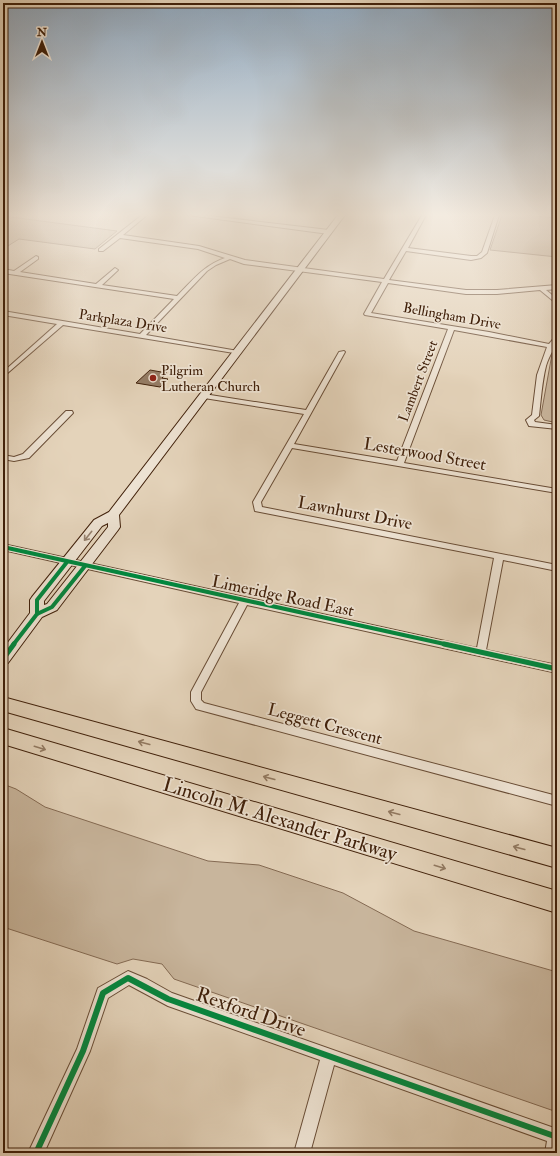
<svg xmlns="http://www.w3.org/2000/svg" width="560" height="1156" viewBox="0 0 560 1156" font-family="'IM FELL Double Pica',serif">
	<rect width="100%" height="100%" fill="#e4d3ba"/>
	<filter id="stains"><feTurbulence type="fractalNoise" baseFrequency=".005" numOctaves="4"/><feColorMatrix values="0 0 0 0 .2 0 0 0 0 .09 0 0 0 0 .02 0 0 0 .5 -.17"/></filter>
	<radialGradient id="worn" r=".72"><stop offset=".6" stop-color="#630" stop-opacity="0"/><stop offset="1" stop-color="#630" stop-opacity=".3"/></radialGradient>
	<g fill="#c8b59c" stroke="#846a53">
		<polygon points="502,215 524,215 557,218 557,257 490,250"/>
		<polygon points="3,216 117,231 95,249 19,239 3,249"/>
		<polygon points="557,347 557,423 544,420 541,415 552,354"/>
		<polygon points="3,784 16,789 45,807 208,861 259,865 343,893 414,931 557,972 557,1112 174,979 162,964 133,959 117,964 3,927"/>
	</g>
	<polygon fill="#957d66" stroke="#40200a" points="150,370 167,373 162,378 168,379 160,387 136,383"/>
	<g fill="none" stroke-linecap="round" stroke-linejoin="round">
		<defs>
			<g id="minor">
				<path d="M142,215H147L123,235L199,246L245,260L384,279L422,215H426L408,248L471,256H477L482,252L495,215H499L487,253L481,258L471,260L406,251L389,280L466,290H497L557,285V289L546,290L557,299V304L540,290L497,294H466L388,283L371,313L489,332L549,344L555,337L557,336C557,346 549,355 546,366C542,382 541,399 539,416L534,420L535,422L557,425V429L529,426L526,420L532,415L537,375L547,347L454,330L404,463L557,489V493L292,448L261,502L262,507L557,565V571L503,560L486,650L557,665V673L247,605L201,692V700L204,703L557,796V806L196,709L191,701V692L239,603L3,550V544L477,648L494,558L255,511L253,502L304,414L204,398L201,396L204,394L306,410L339,352L344,351L345,352L294,444L397,461L448,329L365,315L364,314L382,282L244,264L230,259L216,265L207,271L146,335L238,351L240,352V354L63,325L3,377V372L57,324L3,315V311L140,334L174,299L3,273V269L14,271L36,256L38,257V259L20,272L96,284L115,268L118,270L117,271L102,285L177,296C193,280 203,266 225,258L198,249L120,238L103,251H99V249Z"/>
				<polygon points="188,215 202,215 329,230 332,232 329,234"/>
				<polygon points="66,411 72,411 73,413 29,458 14,461 3,459 3,455 14,457 23,454"/>
				<polygon points="128,971 147,979 172,993 557,1129 557,1153 545,1153 547,1141 334,1065 310,1153 294,1153 320,1060 168,1006 129,985 108,998 90,1051 44,1153 28,1153 77,1049 98,988"/>
			</g>
			<path id="secondary" d="M338,215H345L119,515L120,527L118,530L57,610L42,617L8,663L3,664V649L30,613V600L32,597L94,520L109,512ZM108,523V527L47,604L44,605V601L102,526Z"/>
			<g id="motorway">
				<polygon points="3,697 557,848 557,868 3,711"/>
				<polygon points="3,728 557,891 557,913 3,744"/>
			</g>
		</defs>
		<use href="#minor" stroke="#694d36" stroke-width="2"/>
		<use href="#secondary" stroke="#40200a" stroke-width="2"/>
		<use href="#motorway" stroke="#40200a" stroke-width="2"/>
		<use href="#minor" fill="#ede2d2" fill-rule="evenodd"/>
		<use href="#secondary" fill="#ede2d2" fill-rule="evenodd"/>
		<use href="#motorway" fill="#e4d3ba" fill-rule="evenodd"/>
		<defs>
			<g id="cycleway-far2">
				<polyline points="3,547 449,645"/>
				<polyline points="37,614 37,600 67,562"/>
				<polyline points="13,645 37,614 52,607 85,566"/>
			</g>
			<g id="cycleway-far1">
				<polyline points="444,644 557,669"/>
				<polyline points="3,659 14,644"/>
			</g>
			<polyline id="cycleway" points="36,1153 83,1051 103,993 128,978 168,999 557,1137"/>
		</defs>
		<use href="#cycleway-far2" stroke="#ede2d2" stroke-width="6"/>
		<use href="#cycleway-far1" stroke="#ede2d2" stroke-width="8"/>
		<use href="#cycleway" stroke="#ede2d2" stroke-width="8"/>
		<use href="#cycleway-far2" stroke="#00873e" stroke-width="4"/>
		<use href="#cycleway-far1" stroke="#00873e" stroke-width="5"/>
		<use href="#cycleway" stroke="#00873e" stroke-width="6"/>
	</g>
	<defs><path id="oneway-shaft" d="M-6 0H5M1.5-3L5.5 0L1.5 3" fill="none" stroke-width="1.6" stroke-linecap="round" stroke-linejoin="round"/></defs>
	<use stroke="#96816e" href="#oneway-shaft" transform="translate(88 536) rotate(129)"/>
	<g stroke="#927a62">
		<use href="#oneway-shaft" transform="translate(144 743) rotate(-165)"/>
		<use href="#oneway-shaft" transform="translate(40 748) rotate(17)"/>
		<use href="#oneway-shaft" transform="translate(269 778) rotate(-165)"/>
		<use href="#oneway-shaft" transform="translate(394 813) rotate(-165)"/>
		<use href="#oneway-shaft" transform="translate(519 848) rotate(-165)"/>
		<use href="#oneway-shaft" transform="translate(440 867) rotate(17)"/>
	</g>
	<linearGradient id="sky" x2="0" y2="1"><stop stop-color="#90a8be"/><stop offset="0.57" stop-color="#f3ebe0"/><stop offset="1" stop-color="#f3ebe0" stop-opacity="0"/></linearGradient>
	<rect width="560" height="377" fill="url(#sky)"/>
	<circle fill="#8f2418" stroke="#ede2d2" stroke-width="1.5" cx="153" cy="378" r="4"/>
	<g text-anchor="middle" dominant-baseline="central" stroke-width="3.5" stroke-linejoin="round" paint-order="stroke">
		<g font-size="14" fill="#40200a" stroke="#ede2d2">
			<text transform="translate(452 316) rotate(10)">Bellingham Drive</text>
			<text transform="translate(123 321) rotate(9)">Parkplaza Drive</text>
			<text transform="translate(418 381) rotate(-69)">Lambert Street</text>
		</g>
		<g font-size="14" fill="#40200a" stroke="#ede2d2" text-anchor="start">
			<text x="161" y="370">Pilgrim<tspan x="161" dy="16">Lutheran Church</tspan></text>
		</g>
		<g font-size="17" fill="#40200a" stroke="#ede2d2">
			<text transform="translate(425 454) rotate(10)">Lesterwood Street</text>
			<text transform="translate(355 513) rotate(11)">Lawnhurst Drive</text>
			<text transform="translate(283 596) rotate(12)">Limeridge Road East</text>
			<text transform="translate(325 724) rotate(15)">Leggett Crescent</text>
		</g>
		<g font-size="20" fill="#40200a" stroke="#ede2d2">
			<text transform="translate(280 819) rotate(17)">Lincoln M. Alexander Parkway</text>
			<text transform="translate(251 1012) rotate(19)">Rexford Drive</text>
		</g>
	</g>
	<rect width="560" height="1156" fill="none" stroke="#e4d3ba" stroke-width="16"/>
	<rect x="4" y="4" width="552" height="1148" fill="none" stroke="#40200a" stroke-width="2"/>
	<rect x="8" y="8" width="544" height="1140" fill="none" stroke="#40200a"/>
	<g transform="translate(42 42)" stroke="#ede2d2" stroke-width="3" paint-order="stroke">
	<path d="M0-3L7 15L0 10L-7 15Z" fill="#40200a"/>
	<text y="-6" font-size="11" font-weight="bold" text-anchor="middle" fill="#40200a">N</text>
	</g>
	<rect width="100%" height="100%" filter="url(#stains)"/>
	<rect width="100%" height="100%" fill="url(#worn)"/>
</svg>
